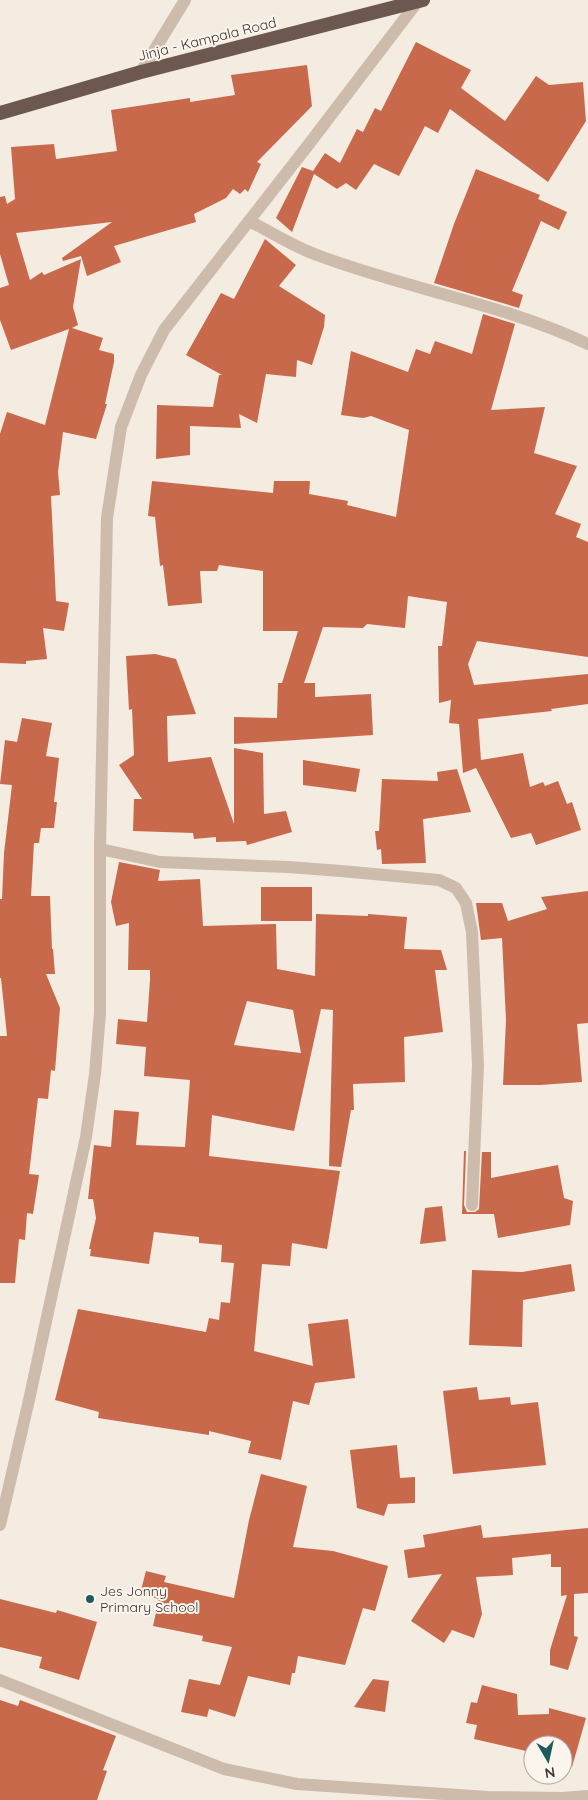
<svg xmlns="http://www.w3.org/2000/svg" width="588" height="1800" viewBox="0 0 588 1800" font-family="Quicksand,sans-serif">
	<rect width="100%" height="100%" fill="#f4ebe1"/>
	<g fill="#c8694b" fill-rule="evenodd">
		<polygon points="416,42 471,70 461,88 505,121 536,76 549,85 583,82 586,121 548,182 450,109 438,133 425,126 399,176 374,164 356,190 346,183 337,189 314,174 292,232 276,218 302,167 313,171 325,153 340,163 357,129 363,132 375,108 381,111"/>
		<polygon points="307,65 312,106 257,162 261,164 248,192 245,189 240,194 233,189 226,198 194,214 196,222 114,246 121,262 87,276 81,256 63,261 62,258 112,222 16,233 30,280 42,272 44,275 81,259 73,307 78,325 72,328 103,338 99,350 114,354 114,362 105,404 107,404 96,439 63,432 58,472 60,495 51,496 56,601 69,603 64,631 43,628 47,659 26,661 26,664 0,663 0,434 7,412 45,425 69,329 11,350 0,320 0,288 9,285 0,254 0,197 5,196 7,204 15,199 11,147 54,144 56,159 117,151 111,110 190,98 190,102 235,95 231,75"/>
		<polygon points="476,169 540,195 538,199 567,212 559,230 541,221 512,291 523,295 519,308 434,283 454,224"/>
		<polygon points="265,239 296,265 279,286 325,315 324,327 312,365 297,360 296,377 266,374 257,423 239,414 241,428 190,426 190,455 156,459 157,405 213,407 219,375 222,375 186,355 221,293 234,299"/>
		<polygon points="483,314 515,324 491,410 545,407 534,453 577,466 555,514 581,524 576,537 588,542 588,657 477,641 468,664 474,685 588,674 588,704 551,709 552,711 478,719 481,760 523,753 530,787 543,782 545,786 558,781 567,804 572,802 581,830 536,845 531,833 511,838 476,768 463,773 459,724 449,723 451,700 439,703 438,646 442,646 447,602 408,596 405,628 367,624 363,628 323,627 304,683 315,683 315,697 371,694 373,735 234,744 234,717 277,718 278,683 282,683 298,631 263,631 263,571 219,565 217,571 200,571 202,603 168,606 163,565 160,566 155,517 148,516 152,481 273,493 274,481 310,481 309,494 348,501 347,505 396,517 409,430 371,416 363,418 341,415 351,351 408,372 416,349 430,354 435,341 472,354"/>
		<polygon points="155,654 176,659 196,714 167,716 168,762 211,757 234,824 234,748 263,753 264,814 286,811 292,832 247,845 246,841 216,842 216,837 194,839 193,833 133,831 134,799 142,799 119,765 134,755 132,709 129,710 126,656"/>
		<polygon points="22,718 52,723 46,756 59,758 54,802 57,802 54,828 41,828 39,843 34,843 31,896 50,896 52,949 53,949 55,974 46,974 60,1008 55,1071 51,1070 48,1099 38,1098 29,1174 39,1175 33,1214 27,1213 25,1240 19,1239 15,1283 0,1283 0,1036 7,1036 1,978 0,978 0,899 2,899 4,853 12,785 0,784 5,740 17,742"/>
		<polygon points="303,760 360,769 356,792 303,785"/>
		<polygon points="457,769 471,812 423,819 426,863 382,864 381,849 377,850 375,831 379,831 382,779 438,781 437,772"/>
		<path d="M119,862L160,870L158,881L200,879L203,926L276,924L277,969L315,976L316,914L368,916V914L407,917L404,949L441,950L447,970H435L443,1032L404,1037L405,1082L353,1084L354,1110H351L341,1167L329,1166L333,1010L321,1009L294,1131L212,1115L209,1156L340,1171L327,1249L292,1243L290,1266L262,1264L254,1351L313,1366L308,1324L348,1319L355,1378L315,1383L309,1405L293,1401L281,1460L248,1453L251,1441L209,1431V1435L98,1418L99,1412L55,1400L78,1309L206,1332L209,1318L219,1320L221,1302L230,1303L234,1263L221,1262L222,1245L199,1243V1237L154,1232L149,1264L90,1256L91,1249H89L96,1218L93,1199H88L94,1145L111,1147L114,1110L139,1112L136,1145L185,1147L190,1080L144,1076L146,1047L116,1044L118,1019L147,1022L150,980V970H128L129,923L116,926L111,902ZM247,1001L293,1010L301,1053L234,1045Z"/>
		<rect x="261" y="887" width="51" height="34"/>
		<polygon points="588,891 588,1023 577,1024 582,1082 540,1085 503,1085 506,1020 502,938 481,940 476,903 502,903 508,921 547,909 541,897"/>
		<polygon points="464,1151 466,1151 464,1205 467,1212 475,1212 479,1209 482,1152 491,1152 491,1178 558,1165 564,1198 573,1201 570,1225 498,1238 494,1214 462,1214"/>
		<polygon points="442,1206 446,1241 420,1244 425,1208"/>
		<polygon points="571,1264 575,1291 523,1300 522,1347 469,1345 472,1270 522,1272"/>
		<polygon points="477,1387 479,1400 510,1397 511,1405 538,1402 546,1465 453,1474 443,1391"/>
		<polygon points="397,1445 400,1478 415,1477 415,1503 388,1504 384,1516 357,1508 350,1450"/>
		<polygon points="261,1474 307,1486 293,1547 333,1551 388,1566 375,1611 363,1608 345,1665 298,1656 295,1673 292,1673 290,1685 248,1676 235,1717 209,1709 207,1717 181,1712 189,1679 220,1685 232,1647 202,1641 203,1636 153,1626 159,1599 140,1594 146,1571 166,1576 164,1582 234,1598 249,1520"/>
		<polygon points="481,1525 483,1538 588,1528 588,1593 574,1594 574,1636 578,1637 568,1670 550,1665 550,1650 567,1595 561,1596 561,1567 551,1567 551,1554 512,1558 513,1575 476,1577 482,1614 474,1638 452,1630 444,1643 411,1621 442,1574 408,1578 404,1550 425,1547 423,1535"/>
		<polygon points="0,1599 56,1613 57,1610 97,1622 79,1680 39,1668 42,1657 0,1647"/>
		<polygon points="373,1679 389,1681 385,1712 354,1707"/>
		<polygon points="482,1685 517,1694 518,1715 549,1714 549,1708 586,1718 572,1767 563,1765 563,1745 533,1745 533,1759 524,1757 526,1751 474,1739 477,1725 466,1723 471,1702 477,1703"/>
		<polygon points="0,1700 18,1706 20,1700 116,1736 103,1770 107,1771 97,1800 0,1800"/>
	</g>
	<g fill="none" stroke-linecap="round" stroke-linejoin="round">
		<g stroke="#cdbbac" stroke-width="12">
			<polyline points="141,72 185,0"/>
			<path d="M249,221C271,232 294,247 317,255C406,289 501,303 588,344"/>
			<polyline points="100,849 160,862 288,867 341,871 439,880 456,888 466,903 472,932 478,1065 472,1205"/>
			<polyline points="0,1525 29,1400 86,1137 95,1074 100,1013 100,849 107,518 121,427 141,375 164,330 309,144 418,1"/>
			<polyline points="0,1680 224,1769 297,1784 488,1797 562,1798 588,1796"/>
		</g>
		<polyline stroke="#6c584f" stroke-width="14" points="0,113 141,72 423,0"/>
	</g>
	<circle fill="#1f5a5e" stroke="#fbf5ee" stroke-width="2" cx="90" cy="1599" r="5"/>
	<g text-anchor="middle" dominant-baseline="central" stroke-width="4" stroke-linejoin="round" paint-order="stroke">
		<g font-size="14" fill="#3b302b" stroke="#fbf5ee">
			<text transform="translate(207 39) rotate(-14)">Jinja - Kampala Road</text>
		</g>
		<g font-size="14" fill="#3b302b" stroke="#fbf5ee" text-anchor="start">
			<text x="100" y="1591">Jes Jonny<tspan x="100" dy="16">Primary School</tspan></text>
		</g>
	</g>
	<g transform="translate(548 1760) rotate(171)"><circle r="24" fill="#fbf5ee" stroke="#aea6a0"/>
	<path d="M0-4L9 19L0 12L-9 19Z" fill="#1f5a5e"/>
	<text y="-8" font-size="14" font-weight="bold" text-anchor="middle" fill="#3b302b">N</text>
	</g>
</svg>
